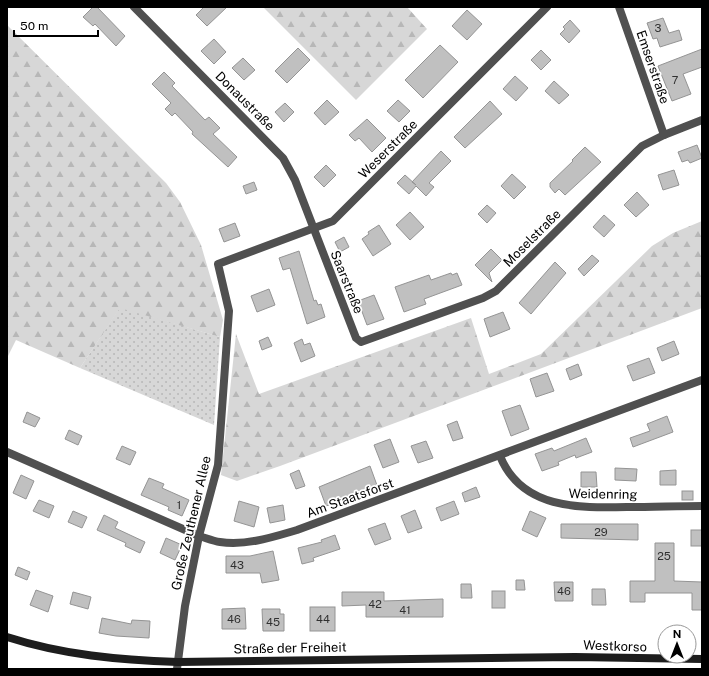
<svg xmlns="http://www.w3.org/2000/svg" width="709" height="676" viewBox="0 0 709 676" font-family="'Public Sans',sans-serif">
	<defs>
		<pattern id="grass-dots" width="8" height="8" patternUnits="userSpaceOnUse"><rect width="8" height="8" fill="#d7d7d7"/><path d="M2 2h.1M6 6h.1" fill="none" stroke="#b7b7b7" stroke-width="1.8" stroke-linecap="round"/></pattern>
		<pattern id="forest-firs" width="22" height="20" patternUnits="userSpaceOnUse"><rect width="22" height="20" fill="#d7d7d7"/><path d="M5 1l3.5 6h-7zM16 11l3.5 6h-7z" fill="#b7b7b7"/></pattern>
	</defs>
	<rect width="100%" height="100%" fill="#fff"/>
	<polygon fill="url(#grass-dots)" points="120,307 220,337 214,425 80,368"/>
	<g fill="url(#forest-firs)">
		<polygon points="263,7 407,7 427,29 356,100"/>
		<polygon points="7,25 166,183 180,202 201,245 223,320 220,337 120,308 80,368 16,340 7,358"/>
		<polygon points="702,221 702,308 280,466 237,481 221,475 236,334 259,394 471,318 489,374 541,354 652,246 673,233"/>
	</g>
	<g fill="#c0c0c0" stroke="#949494">
		<polygon points="93,7 97,7 125,36 116,46 95,24 93,26 83,17"/>
		<polygon points="204,7 227,7 207,26 196,15"/>
		<polygon points="467,10 482,24 467,40 452,26"/>
		<polygon points="663,18 669,33 679,30 682,40 660,47 657,38 653,39 647,23"/>
		<polygon points="570,20 580,31 569,43 560,34 565,29 563,27"/>
		<polygon points="214,39 226,52 214,64 201,51"/>
		<polygon points="440,45 458,62 423,98 405,80"/>
		<polygon points="298,48 310,60 287,83 275,71"/>
		<polygon points="702,49 702,67 683,74 691,94 672,101 658,66"/>
		<polygon points="541,50 551,60 541,70 531,60"/>
		<polygon points="243,58 255,70 244,80 232,68"/>
		<polygon points="164,72 175,83 172,86 205,120 209,117 220,128 213,134 237,157 228,167 192,134 193,132 175,113 172,116 165,109 171,103 152,84"/>
		<polygon points="515,76 528,88 516,101 503,89"/>
		<polygon points="554,81 569,95 559,104 545,91"/>
		<polygon points="327,100 339,112 325,125 314,113"/>
		<polygon points="398,100 410,111 399,122 387,111"/>
		<polygon points="490,101 502,114 465,148 454,137"/>
		<polygon points="285,103 294,112 284,122 275,112"/>
		<polygon points="367,119 386,138 372,152 359,138 355,141 349,135"/>
		<polygon points="697,145 702,158 690,163 688,160 682,162 678,152"/>
		<polygon points="585,147 601,162 565,195 559,189 555,193 550,187 550,183 573,161 572,160"/>
		<polygon points="441,151 451,161 429,183 434,187 426,196 416,186 409,194 397,183 405,175 416,185 412,182"/>
		<polygon points="326,165 336,175 324,187 314,177"/>
		<polygon points="674,170 679,185 663,190 658,175"/>
		<polygon points="512,174 526,187 514,199 501,186"/>
		<polygon points="254,182 257,190 246,194 243,186"/>
		<polygon points="637,192 649,205 636,217 624,205"/>
		<polygon points="487,205 496,213 487,223 478,214"/>
		<polygon points="410,212 424,227 410,240 396,225"/>
		<polygon points="604,215 615,225 604,237 593,227"/>
		<polygon points="235,223 240,236 224,242 219,229"/>
		<polygon points="379,225 391,244 373,256 362,239 369,234 368,232"/>
		<polygon points="344,237 349,247 340,252 335,242"/>
		<polygon points="491,249 502,260 489,273 492,282 475,265"/>
		<polygon points="299,251 314,301 316,300 318,305 321,304 325,317 307,324 290,268 283,270 279,258"/>
		<polygon points="592,255 599,261 584,276 578,269"/>
		<polygon points="555,262 566,273 531,314 519,303"/>
		<polygon points="451,273 452,275 457,273 462,285 424,299 426,304 404,312 395,287 429,275 431,280"/>
		<polygon points="269,289 275,305 257,312 251,296"/>
		<polygon points="374,295 384,319 367,325 358,301"/>
		<polygon points="503,312 510,329 490,337 484,319"/>
		<polygon points="268,337 272,346 262,350 259,341"/>
		<polygon points="302,339 304,345 310,343 315,356 301,362 294,343"/>
		<polygon points="674,341 679,354 662,361 657,348"/>
		<polygon points="649,358 655,373 633,381 627,366"/>
		<polygon points="578,364 582,375 570,380 566,369"/>
		<polygon points="547,373 554,391 536,397 530,379"/>
		<polygon points="520,405 529,429 511,436 502,411"/>
		<polygon points="27,412 40,418 35,427 23,422"/>
		<polygon points="667,416 673,432 633,447 630,438 650,431 647,424"/>
		<polygon points="457,421 463,438 453,441 447,425"/>
		<polygon points="69,430 82,436 78,445 65,439"/>
		<polygon points="586,438 592,452 576,458 575,455 558,462 559,465 542,471 535,454 552,448 554,451"/>
		<polygon points="390,439 399,462 383,468 374,445"/>
		<polygon points="426,441 433,458 418,463 411,446"/>
		<polygon points="122,446 136,452 130,465 116,459"/>
		<polygon points="370,466 378,488 326,506 319,487"/>
		<polygon points="615,468 637,469 636,481 615,480"/>
		<polygon points="299,470 305,486 296,489 290,474"/>
		<polygon points="676,470 676,485 660,485 660,471"/>
		<polygon points="581,472 596,472 597,487 581,487"/>
		<polygon points="21,475 34,481 26,499 13,493"/>
		<polygon points="149,478 164,484 162,488 189,500 182,516 168,510 169,507 141,495"/>
		<polygon points="476,487 480,497 465,502 462,493"/>
		<rect x="682" y="491" width="11" height="9"/>
		<polygon points="39,500 54,506 49,518 33,511"/>
		<polygon points="239,501 259,507 254,527 234,521"/>
		<polygon points="454,501 459,514 441,521 436,508"/>
		<polygon points="283,505 285,520 270,523 267,508"/>
		<polygon points="415,510 422,528 408,533 401,516"/>
		<polygon points="73,511 87,517 82,528 68,522"/>
		<polygon points="530,511 546,518 537,537 522,530"/>
		<polygon points="104,515 118,522 115,528 145,542 140,553 125,546 126,543 97,530"/>
		<polygon points="385,523 391,539 375,545 368,529"/>
		<polygon points="561,524 638,524 638,540 561,538"/>
		<rect x="691" y="530" width="11" height="16"/>
		<polygon points="335,535 340,549 313,558 314,561 302,564 298,548 322,542 321,540"/>
		<polygon points="166,538 182,545 175,560 160,553"/>
		<polygon points="655,543 674,543 674,581 702,582 702,610 692,610 692,593 645,593 645,602 630,602 630,581 655,581"/>
		<polygon points="273,551 279,580 262,583 260,573 226,573 226,556 250,556"/>
		<polygon points="18,567 30,572 27,580 15,575"/>
		<polygon points="516,580 524,580 525,590 516,590"/>
		<polygon points="554,582 573,582 573,601 555,601"/>
		<polygon points="461,584 471,584 472,598 461,598"/>
		<polygon points="592,589 605,589 606,605 592,605"/>
		<polygon points="36,590 53,596 48,612 30,605"/>
		<rect x="492" y="591" width="13" height="17"/>
		<polygon points="73,592 91,597 88,609 70,604"/>
		<polygon points="342,592 384,592 384,601 443,599 443,617 366,617 366,605 342,606"/>
		<rect x="310" y="607" width="25" height="24"/>
		<polygon points="245,608 246,629 222,629 222,609"/>
		<polygon points="262,609 280,609 280,614 284,614 284,631 263,631"/>
		<polygon points="102,618 131,624 132,620 150,621 149,638 116,636 99,633"/>
	</g>
	<g fill="none" stroke-linecap="round" stroke-linejoin="round">
		<g stroke="#505050" stroke-width="8">
			<polyline points="134,7 283,158 295,180 356,338 361,342 483,298 496,291 642,146 664,135 702,120"/>
			<polyline points="619,7 664,135"/>
			<path d="M7,452L199,536C206,538 213,541 220,542C246,546 273,537 297,530L702,380"/>
			<path d="M500,456C522,510 580,508 629,507C653,507 678,506 702,506"/>
			<polyline points="177,669 185,606 199,536 218,465 229,311 218,264 333,221 547,7"/>
		</g>
		<path stroke="#1d1d1d" stroke-width="8" d="M7,637C63,655 119,660 178,662L575,657L702,659"/>
	</g>
	<g text-anchor="middle" dominant-baseline="central" stroke-width="3.5" stroke-linejoin="round" paint-order="stroke">
		<g font-size="11" fill="#303030">
			<text x="658" y="28">3</text>
			<text x="675" y="80">7</text>
			<text x="179" y="505">1</text>
			<text x="601" y="532">29</text>
			<text x="664" y="556">25</text>
			<text x="237" y="565">43</text>
			<text x="564" y="591">46</text>
			<text x="375" y="604">42</text>
			<text x="405" y="610">41</text>
			<text x="234" y="619">46</text>
			<text x="323" y="619">44</text>
			<text x="273" y="622">45</text>
		</g>
		<g font-size="13" fill="#000" stroke="#fff">
			<text transform="translate(653 67) rotate(71)">Emserstraße</text>
			<text transform="translate(245 101) rotate(45)">Donaustraße</text>
			<text transform="translate(388 149) rotate(-45)">Weserstraße</text>
			<text transform="translate(532 238) rotate(-45)">Moselstraße</text>
			<text transform="translate(347 282) rotate(68)">Saarstraße</text>
			<text transform="translate(603 494) rotate(1)">Weidenring</text>
			<text transform="translate(350 498) rotate(-20)">Am Staatsforst</text>
			<text transform="translate(191 523) rotate(-77)">Große Zeuthener Allee</text>
			<text transform="translate(615 646) rotate(2)">Westkorso</text>
			<text transform="translate(290 648) rotate(-1)">Straße der Freiheit</text>
		</g>
	</g>
	<rect width="709" height="676" fill="none" stroke="#000000" stroke-width="16"/>
	<g transform="translate(677 644)"><circle r="19" fill="#ffffff" stroke="#999999"/>
	<path d="M0-3L7 15L0 10L-7 15Z" fill="#000000"/>
	<text y="-6" font-size="11" font-weight="bold" text-anchor="middle" fill="#000000">N</text>
	</g>
	<path d="M14 30v6h84v-6" fill="none" stroke="#000000" stroke-width="2"/>
	<text x="20" y="30" font-size="12" fill="#000000" stroke="#ffffff" stroke-width="3" paint-order="stroke">50 m</text>
</svg>
